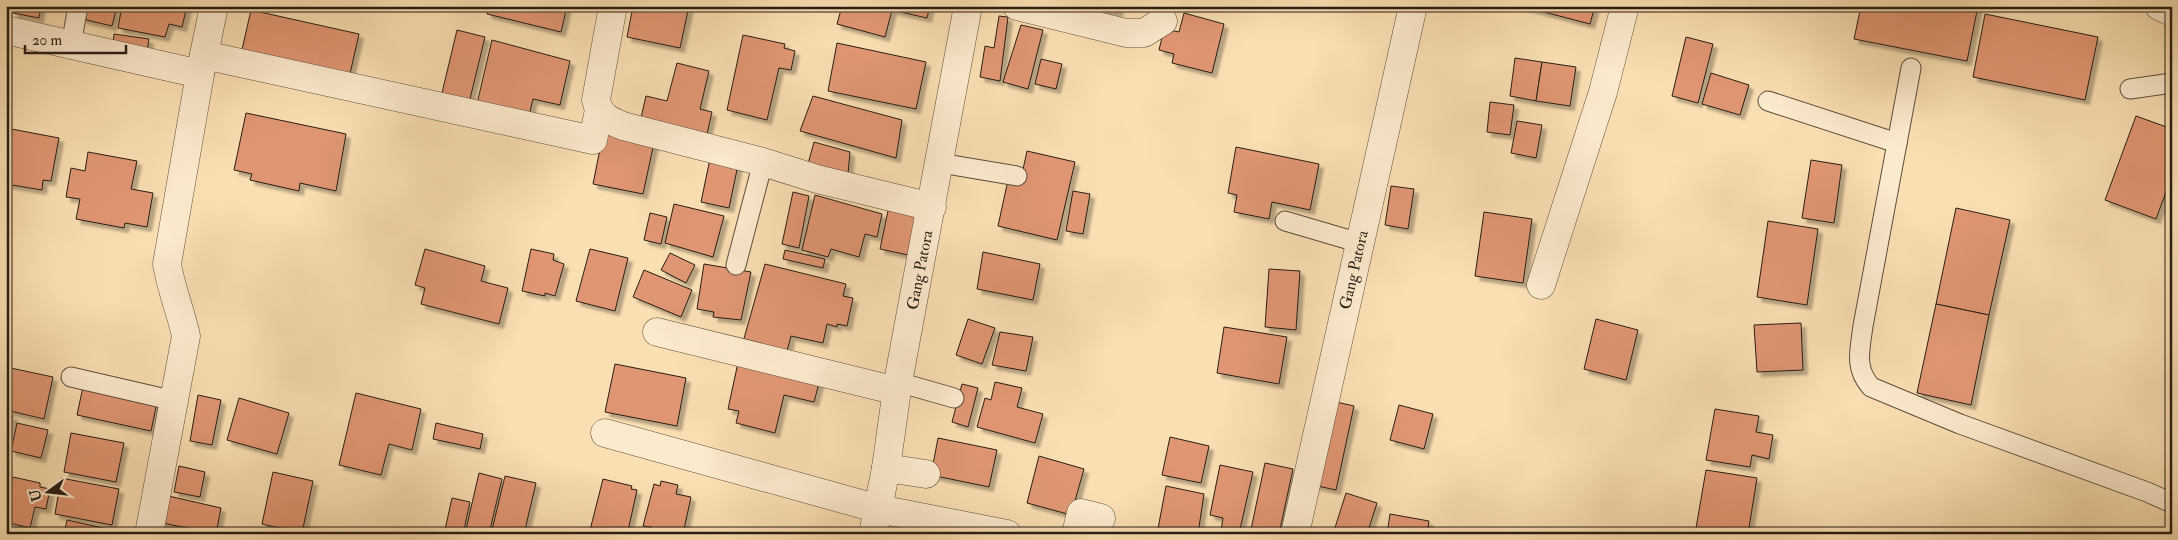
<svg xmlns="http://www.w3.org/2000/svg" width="2178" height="540" viewBox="0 0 2178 540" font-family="'IM FELL Double Pica',serif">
	<defs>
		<filter id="shadow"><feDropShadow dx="4.5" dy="4.5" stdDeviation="1" flood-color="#0004"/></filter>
	</defs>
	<rect width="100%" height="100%" fill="#fadfb2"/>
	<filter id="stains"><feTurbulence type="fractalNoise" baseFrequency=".004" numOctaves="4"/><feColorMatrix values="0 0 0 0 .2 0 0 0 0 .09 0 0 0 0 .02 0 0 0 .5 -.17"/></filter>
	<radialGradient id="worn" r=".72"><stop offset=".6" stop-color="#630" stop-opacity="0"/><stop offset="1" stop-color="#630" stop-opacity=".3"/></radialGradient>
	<g fill="#e19673" stroke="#271d15" filter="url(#shadow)">
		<polygon points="14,6 41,6 39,18 13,13"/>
		<polygon points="84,6 117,6 112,26 82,19"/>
		<polygon points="122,6 187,6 182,27 169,24 165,37 118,28"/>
		<polygon points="489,6 567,6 561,32 487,14"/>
		<polygon points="633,6 689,6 680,48 627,37"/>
		<polygon points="842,6 930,6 927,18 892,10 885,37 837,24"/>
		<polygon points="1077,6 1119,6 1118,12"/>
		<polygon points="1521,6 1545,6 1544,12"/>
		<polygon points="1545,6 1595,6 1590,24 1544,12"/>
		<polygon points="1861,6 1978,6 1967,61 1854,39"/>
		<polygon points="251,10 359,34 349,78 241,54"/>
		<polygon points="1184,13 1224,24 1212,73 1172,63 1174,54 1159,50 1164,29 1179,32"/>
		<polygon points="1985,14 2098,37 2085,100 1973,77"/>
		<polygon points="999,16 1008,17 1000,81 980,77 985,46 994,48"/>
		<polygon points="1021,25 1043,30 1028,89 1003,82"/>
		<polygon points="457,30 485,37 469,103 441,97"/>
		<polygon points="114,34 149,39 147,51 113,46"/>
		<polygon points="743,35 785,44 784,48 795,51 791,70 779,68 767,120 727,110"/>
		<polygon points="1686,37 1713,44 1698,103 1672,96"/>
		<polygon points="492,40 570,61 560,105 533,99 527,124 475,112"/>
		<polygon points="837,43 926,62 916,109 828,91"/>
		<polygon points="1515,58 1542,62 1536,101 1510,96"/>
		<polygon points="1041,59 1062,64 1056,89 1035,84"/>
		<polygon points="1542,62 1576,67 1570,106 1536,101"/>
		<polygon points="677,63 709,71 700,109 712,112 707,134 640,122 646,96 667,101"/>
		<polygon points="1711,73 1749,85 1740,115 1702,104"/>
		<polygon points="813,96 902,120 896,158 800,131"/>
		<polygon points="1490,102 1514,105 1510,135 1487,132"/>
		<polygon points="246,113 346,134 336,191 300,183 299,191 250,180 252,174 234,170"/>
		<polygon points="2136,116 2172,129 2172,176 2156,219 2105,200"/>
		<polygon points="1517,121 1542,125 1536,158 1511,153"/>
		<polygon points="6,128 59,138 51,181 43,180 42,190 6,184"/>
		<polygon points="604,129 655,138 643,194 593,184"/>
		<polygon points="814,142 850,152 848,174 808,164"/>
		<polygon points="1236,147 1319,164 1310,210 1272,202 1269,219 1234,212 1237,195 1228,193"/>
		<polygon points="1027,151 1075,162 1057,240 998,226 1008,180 1020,183"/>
		<polygon points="88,152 137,161 131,189 153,193 147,227 125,223 124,228 76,219 80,199 66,197 71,168 85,171"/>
		<polygon points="711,154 739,160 729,208 701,202"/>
		<polygon points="1811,160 1842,165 1834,223 1802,218"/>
		<polygon points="1391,186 1414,189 1408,229 1385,225"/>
		<polygon points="1073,191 1090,194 1083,234 1066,231"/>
		<polygon points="793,192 809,196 799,248 782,244"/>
		<polygon points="815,195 882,214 877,237 865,234 859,257 831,249 828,257 802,250"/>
		<polygon points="674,204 724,216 713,257 665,243"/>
		<polygon points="889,206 917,212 908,255 880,249"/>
		<polygon points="1956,208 2010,220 1989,315 1936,304"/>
		<polygon points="1484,212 1532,219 1523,283 1475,276"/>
		<polygon points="650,213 667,217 661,244 644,240"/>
		<polygon points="1768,221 1818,229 1807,305 1757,297"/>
		<polygon points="425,249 485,266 481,281 508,288 499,324 421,304 425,288 415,285"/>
		<polygon points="531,249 554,254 553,260 564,264 555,296 545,293 545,296 522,291"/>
		<polygon points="590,249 628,258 615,311 576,301"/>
		<polygon points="785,250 825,259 823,268 783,259"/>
		<polygon points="983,252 1040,264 1033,300 977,289"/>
		<polygon points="670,253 695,265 686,283 661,270"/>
		<polygon points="704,264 751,272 741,320 713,317 714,312 697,309"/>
		<polygon points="765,264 846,284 843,296 853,298 847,326 837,324 837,327 827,324 823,343 791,336 786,355 743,342"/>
		<polygon points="1269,269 1300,271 1296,330 1265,327"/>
		<polygon points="644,270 692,290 681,317 633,297"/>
		<polygon points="1936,304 1989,315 1971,405 1917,393"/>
		<polygon points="968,319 995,328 982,364 956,355"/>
		<polygon points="1596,319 1638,330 1626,380 1584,369"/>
		<polygon points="1801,323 1803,370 1757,372 1754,325"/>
		<polygon points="1224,327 1287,337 1279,384 1217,373"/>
		<polygon points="1000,332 1033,337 1026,371 992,365"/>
		<polygon points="739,358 821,376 814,402 784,395 775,433 736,423 739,411 728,409"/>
		<polygon points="615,364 686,378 677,426 605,412"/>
		<polygon points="6,367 53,377 44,419 6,410"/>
		<polygon points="84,382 158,398 151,431 77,415"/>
		<polygon points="995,382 1022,388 1017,407 1043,414 1035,443 977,427 985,398 991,400"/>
		<polygon points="962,384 978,388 968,427 952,422"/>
		<polygon points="356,393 421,409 412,450 389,444 381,475 339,465"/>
		<polygon points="198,395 221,400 212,445 190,441"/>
		<polygon points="239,398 289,413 277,454 227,440"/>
		<polygon points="1332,401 1354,406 1336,490 1313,485"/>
		<polygon points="1399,405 1433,414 1424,449 1390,440"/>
		<polygon points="1715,409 1759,416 1756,432 1773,435 1769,459 1752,455 1750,467 1706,460"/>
		<polygon points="6,415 13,416 6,445"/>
		<polygon points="17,423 48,430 41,458 11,451"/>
		<polygon points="436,423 483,434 480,449 433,439"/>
		<polygon points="71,433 124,443 116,482 64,472"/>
		<polygon points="1170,437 1209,446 1201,483 1162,475"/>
		<polygon points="938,438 997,450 989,487 931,475"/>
		<polygon points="1039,456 1084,469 1071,515 1027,503"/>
		<polygon points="1265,463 1293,469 1279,534 1250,534"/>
		<polygon points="1220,465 1253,472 1239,534 1221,530 1223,518 1210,515"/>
		<polygon points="179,466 205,472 200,497 174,492"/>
		<polygon points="1706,470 1757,478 1748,534 1695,534"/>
		<polygon points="273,472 313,481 302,533 262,524"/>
		<polygon points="479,473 502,479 489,534 465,534"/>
		<polygon points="505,476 536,483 524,534 491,534"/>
		<polygon points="13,477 40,483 40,487 50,489 46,509 35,507 30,528 6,522 6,508"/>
		<polygon points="61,478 119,489 112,525 55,514"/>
		<polygon points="603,479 632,486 631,489 637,490 628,531 640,534 589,534"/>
		<polygon points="661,481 678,485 676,494 691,497 683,534 649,534 651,527 643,526 654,484 660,486"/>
		<polygon points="1166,486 1204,494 1198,534 1157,534"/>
		<polygon points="1346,493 1377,503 1367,534 1333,534"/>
		<polygon points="164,495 221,508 216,534 158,522"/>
		<polygon points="452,498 470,502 463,534 444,534"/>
		<polygon points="1390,514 1429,521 1427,534 1387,534"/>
		<polygon points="67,520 112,530 111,534 64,534"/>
		<polygon points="156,527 183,533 183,534 155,534"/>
	</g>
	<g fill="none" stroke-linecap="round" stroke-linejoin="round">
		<defs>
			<g id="lane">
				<polyline points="71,45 78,6"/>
				<path d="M1911,68L1863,326C1860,350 1854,368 1871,387L1960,424L2147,492L2172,503"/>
				<polyline points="2130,89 2172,83"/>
				<polyline points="1768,101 1897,143"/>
				<polyline points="940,163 1017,176"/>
				<polyline points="1285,221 1360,243"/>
				<polyline points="736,265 763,162"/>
				<polyline points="71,377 175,401"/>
				<polyline points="898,382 954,398"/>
			</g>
			<g id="street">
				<path d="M613,6L596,100C600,117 609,120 623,126L763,162L817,179L932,207"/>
				<polyline points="1017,6 1126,33 1144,33 1163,21"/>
				<polyline points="2159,6 2172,12"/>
				<polyline points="6,30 200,74"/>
				<polyline points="204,55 593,140 599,110"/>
				<polyline points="1541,285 1603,92 1625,6"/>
				<polyline points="657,332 897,391"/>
				<polyline points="605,433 879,509 1007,534"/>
				<polyline points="886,468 926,474"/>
				<path d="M149,534L186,336C181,312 171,289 167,264L200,74L214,6"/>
				<polyline points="873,534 886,468 898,382 968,6"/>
				<polyline points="1076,534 1081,513 1101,518"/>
				<polyline points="1295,534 1413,6"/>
			</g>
		</defs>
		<use href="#lane" stroke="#5c4e3c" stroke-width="21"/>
		<use href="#street" stroke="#5c4e3c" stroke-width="29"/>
		<use href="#lane" stroke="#fceacd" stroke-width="19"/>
		<use href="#street" stroke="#fceacd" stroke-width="28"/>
	</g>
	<g text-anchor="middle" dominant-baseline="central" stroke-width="5" stroke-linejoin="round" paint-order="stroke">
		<g font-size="16" fill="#271d15" stroke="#fceacd">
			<text transform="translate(920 270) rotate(-79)">Gang Patora</text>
			<text transform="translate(1354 270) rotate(-77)">Gang Patora</text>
		</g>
	</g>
	<rect width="2178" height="540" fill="none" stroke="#fadfb2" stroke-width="25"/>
	<rect x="8" y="8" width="2163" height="525" fill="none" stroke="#271d15" stroke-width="2.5"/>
	<rect x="12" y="12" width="2153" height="515" fill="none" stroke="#271d15"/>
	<g transform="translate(48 492) rotate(255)" stroke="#fceacd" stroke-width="4" paint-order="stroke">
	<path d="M0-4L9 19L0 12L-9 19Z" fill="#271d15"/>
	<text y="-8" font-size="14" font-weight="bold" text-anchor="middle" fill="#271d15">U</text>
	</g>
	<path d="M25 45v8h101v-8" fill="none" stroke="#271d15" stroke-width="2.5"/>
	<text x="32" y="45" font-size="15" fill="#271d15" stroke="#fceacd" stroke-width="4" paint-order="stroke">20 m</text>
	<rect width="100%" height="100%" filter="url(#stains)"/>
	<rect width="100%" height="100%" fill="url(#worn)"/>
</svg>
